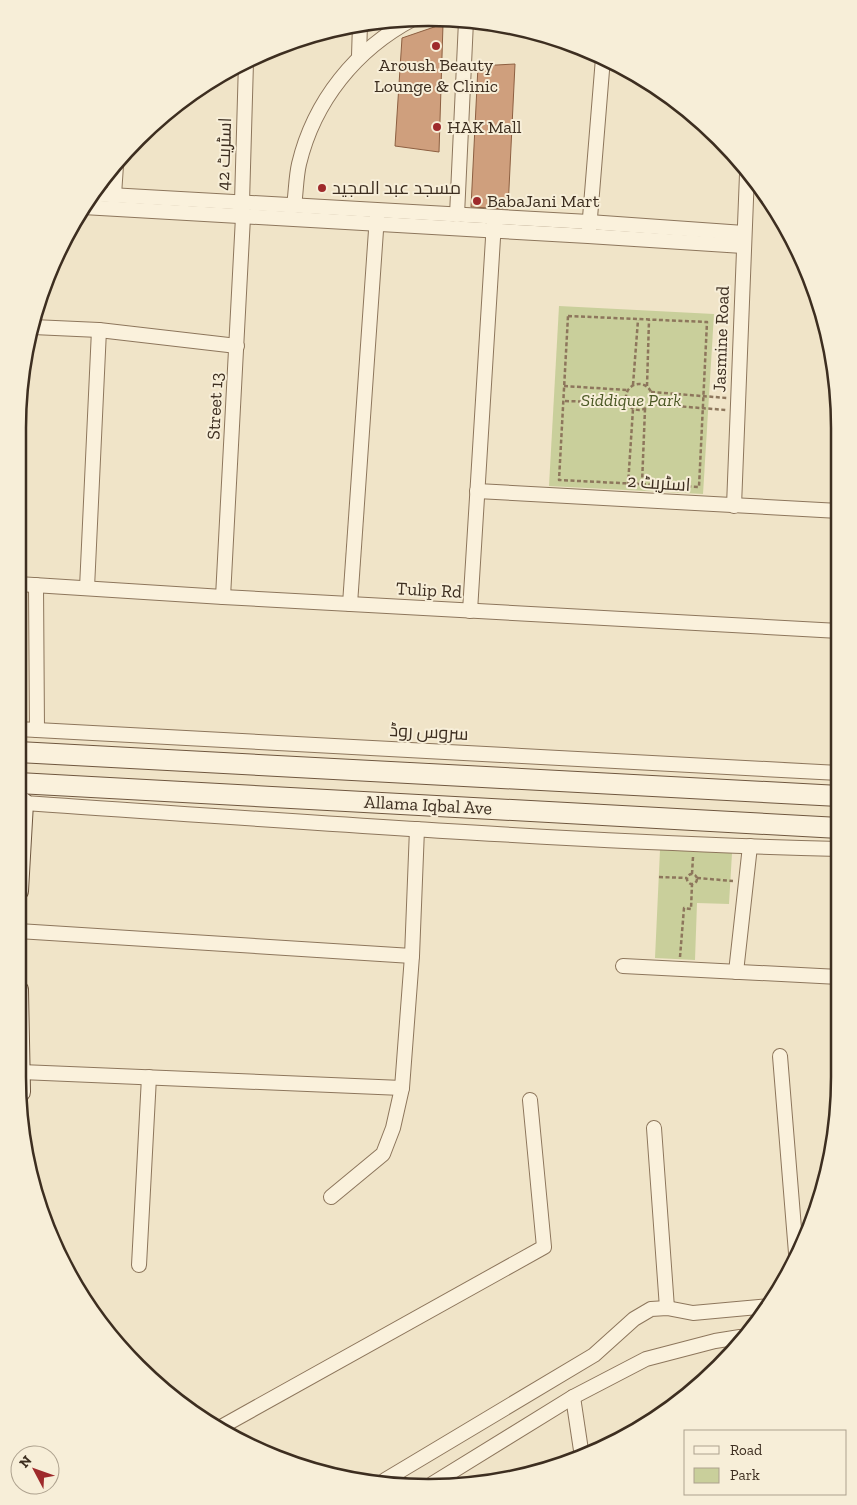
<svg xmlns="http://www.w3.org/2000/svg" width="857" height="1505" viewBox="0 0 857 1505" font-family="'Zilla Slab',Cairo,serif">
	<rect width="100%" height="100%" fill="#f0e4c8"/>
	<g fill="#c9cf9b">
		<polygon points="559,306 714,314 703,494 549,486"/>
		<polygon points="660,850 732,853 729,904 697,903 695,960 655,958"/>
	</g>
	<g fill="#cf9f7d" stroke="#8d5f41">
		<polygon points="443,24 439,152 395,146 402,38"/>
		<polygon points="515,64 508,209 471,207 478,66"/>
	</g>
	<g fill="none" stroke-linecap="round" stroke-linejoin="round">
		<defs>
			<g id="street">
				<polyline points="359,56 360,24"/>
				<polyline points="92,194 589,222 744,233"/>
				<polyline points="114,195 116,165"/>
				<path d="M294,206C296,192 296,177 299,164C314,101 356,49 413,19"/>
				<polyline points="83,207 588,236 743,246"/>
				<polyline points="457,215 466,21"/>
				<polyline points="589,230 603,58"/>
				<polyline points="33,327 99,330 237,346"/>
				<polyline points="477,491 839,511"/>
				<polyline points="734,506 747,174"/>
				<polyline points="18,584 223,597 839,631"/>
				<polyline points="36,585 37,730"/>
				<polyline points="87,588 99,330"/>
				<polyline points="223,597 243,217 242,202 246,62"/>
				<polyline points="350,604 377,216"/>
				<polyline points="470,611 494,222"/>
				<polyline points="18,729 839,773"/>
				<path d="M23,803C294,821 566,842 839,849"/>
				<polyline points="18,931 412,956"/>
				<polyline points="623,966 839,977"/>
				<polyline points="736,972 750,846"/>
				<polyline points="780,1056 796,1253"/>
				<polyline points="21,1072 402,1088"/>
				<polyline points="654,1128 667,1308"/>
				<polyline points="331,1197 383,1154 393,1128 402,1088 412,956 417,829"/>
				<polyline points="139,1265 149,1077"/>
				<polyline points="573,1397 582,1457"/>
				<polyline points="221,1427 544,1247 530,1100"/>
				<polyline points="385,1480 594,1355 634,1319 651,1309 667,1308 693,1313 769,1306"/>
				<polyline points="432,1484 573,1397 646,1359 715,1341 740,1337"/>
			</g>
			<g id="secondary">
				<polyline points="18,752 839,796"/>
				<polyline points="18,783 839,828"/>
				<polyline points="18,891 23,803"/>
				<polyline points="18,990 20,1092"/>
			</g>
		</defs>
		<use href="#street" stroke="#8d765c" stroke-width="16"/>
		<use href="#secondary" stroke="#6f573f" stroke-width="22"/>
		<g stroke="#8d765c" stroke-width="2.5" stroke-dasharray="4 2.5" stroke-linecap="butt">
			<polygon points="568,316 707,322 699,487 559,480"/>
			<circle cx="639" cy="397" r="13"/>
			<polyline points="633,385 638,320"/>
			<polyline points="564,386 627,390"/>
			<polyline points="647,386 649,320"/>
			<polyline points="651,392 727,398"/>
			<polyline points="565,401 627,403"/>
			<polyline points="650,404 726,410"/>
			<polyline points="642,484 645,409"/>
			<polyline points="628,485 633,409"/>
			<circle cx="692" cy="879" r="5"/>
			<polyline points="692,874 693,857"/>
			<polyline points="659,877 687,878"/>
			<polyline points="697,878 733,881"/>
			<polyline points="680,957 684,908 691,909 692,884"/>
		</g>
		<use href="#street" stroke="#faf1dc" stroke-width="14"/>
		<use href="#secondary" stroke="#faf1dc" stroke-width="20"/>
	</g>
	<g fill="#9e2a2b" stroke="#f7eed8" stroke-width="2">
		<circle cx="436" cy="46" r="5"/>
		<circle cx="437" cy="127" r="5"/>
		<circle cx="322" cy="188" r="5"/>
		<circle cx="477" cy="201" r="5"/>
	</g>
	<g text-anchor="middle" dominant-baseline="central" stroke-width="4" stroke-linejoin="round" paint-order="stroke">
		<g font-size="18" fill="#3d2e20" stroke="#f7eed8" text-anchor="start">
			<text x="436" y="65" text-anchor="middle">Aroush Beauty<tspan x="436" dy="21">Lounge &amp; Clinic</tspan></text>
			<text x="447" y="127">HAK Mall</text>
			<text x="332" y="188">مسجد عبد المجید</text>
			<text x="487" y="201">BabaJani Mart</text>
		</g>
		<g font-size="18" fill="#3d2e20" stroke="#f7eed8">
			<text transform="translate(224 154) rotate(-88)">اسٹریٹ 42</text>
			<text transform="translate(721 339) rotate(-88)">Jasmine Road</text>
			<text transform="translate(215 406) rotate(-87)">Street 13</text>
			<text transform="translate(659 483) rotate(4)">اسٹریٹ 2</text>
			<text transform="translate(429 590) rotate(3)">Tulip Rd</text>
			<text transform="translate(429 732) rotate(3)">سروس روڈ</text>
			<text transform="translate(428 805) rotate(3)">Allama Iqbal Ave</text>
		</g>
		<g font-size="18" font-style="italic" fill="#4d5a26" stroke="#f7eed8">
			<text x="631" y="400">Siddique Park</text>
		</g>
	</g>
	<path d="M0 0H857V1505H0ZM428 26H429A402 402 0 0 1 831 428V1077A402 402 0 0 1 429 1479H428A402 402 0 0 1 26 1077V428A402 402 0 0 1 428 26Z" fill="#f7eed8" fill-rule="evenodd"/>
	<path fill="none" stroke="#3d2e20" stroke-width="2.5" d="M428 26H429A402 402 0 0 1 831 428V1077A402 402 0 0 1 429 1479H428A402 402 0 0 1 26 1077V428A402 402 0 0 1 428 26Z"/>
	<rect x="684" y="1430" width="162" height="65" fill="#f7eed8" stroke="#ada18e"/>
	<rect x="694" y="1446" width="25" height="8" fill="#faf1dc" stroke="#ada18e"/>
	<text x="730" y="1455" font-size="15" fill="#3d2e20">Road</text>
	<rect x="694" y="1468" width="25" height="15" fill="#c9cf9b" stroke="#ada18e"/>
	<text x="730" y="1480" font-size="15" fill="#3d2e20">Park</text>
	<g transform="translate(35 1470) rotate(311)"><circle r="24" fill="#f7eed8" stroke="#ada18e"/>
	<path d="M0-4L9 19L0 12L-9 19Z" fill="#9e2a2b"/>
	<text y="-8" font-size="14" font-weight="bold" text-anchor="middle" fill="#3d2e20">N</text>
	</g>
</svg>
